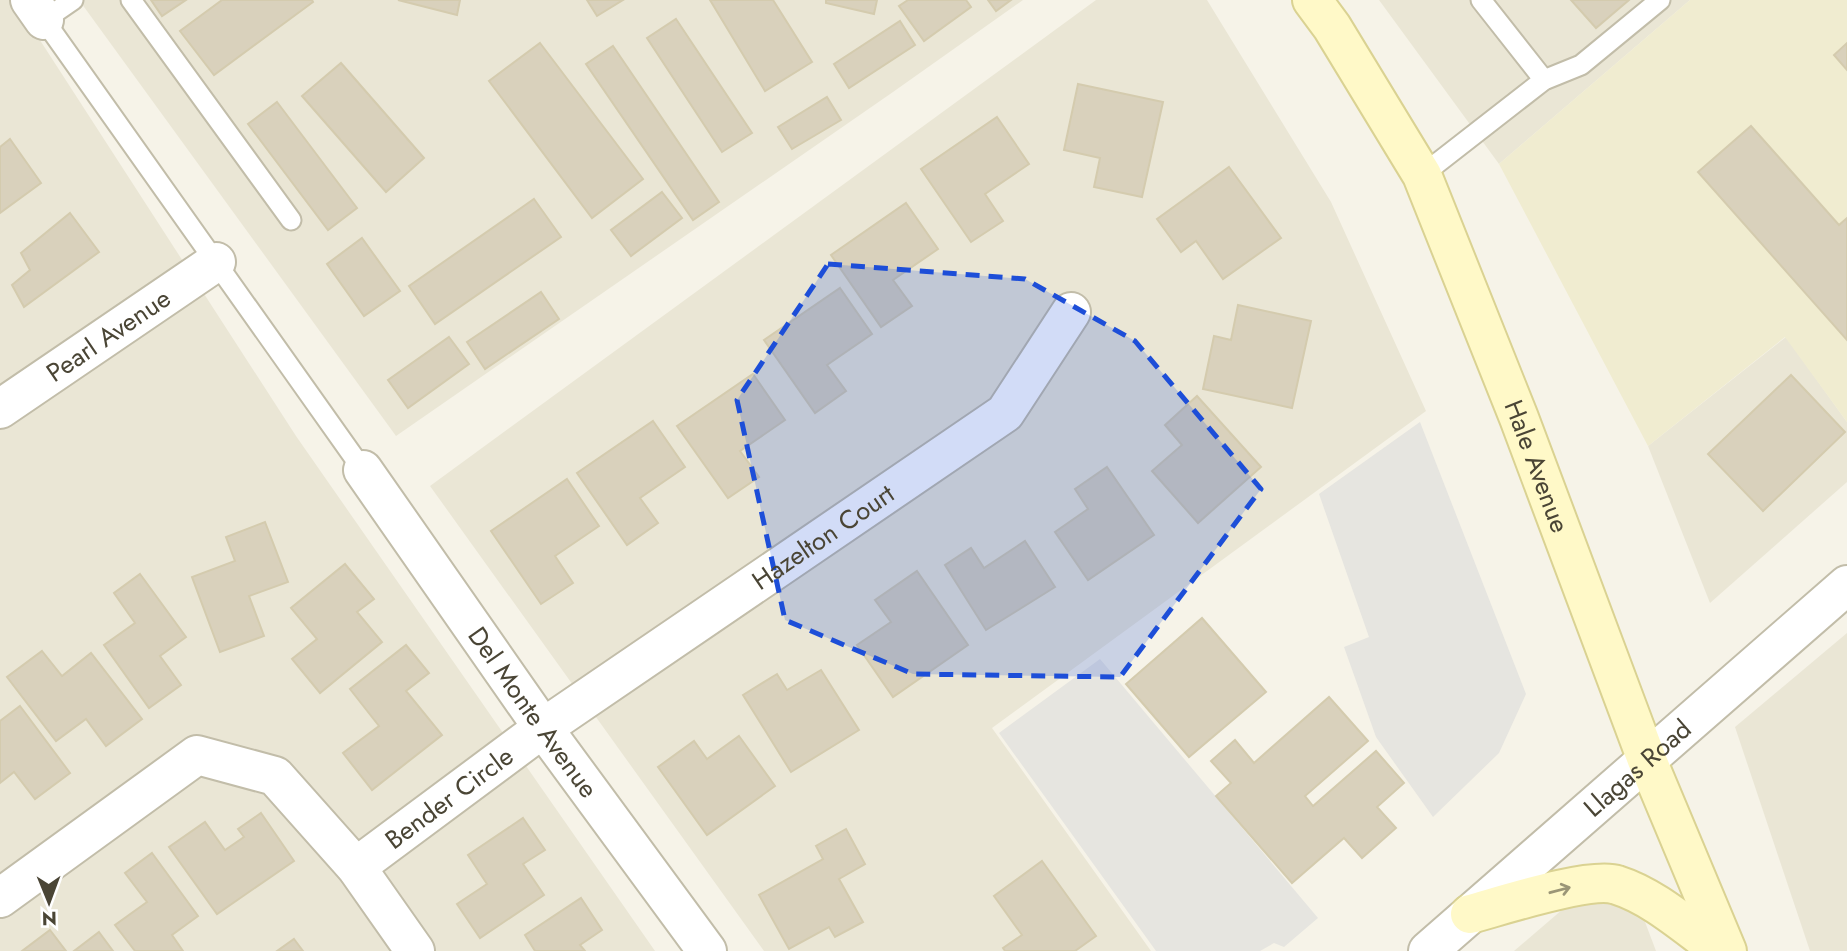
<svg xmlns="http://www.w3.org/2000/svg" width="1847" height="951" viewBox="0 0 1847 951" font-family="Jost,sans-serif">
	<rect width="100%" height="100%" fill="#f6f3e8"/>
	<g fill="#eae6d5">
		<polygon points="0,0 14,0 296,436 655,951 0,951"/>
		<polygon points="79,0 1023,0 893,92 396,436"/>
		<polygon points="1096,0 1207,0 1331,202 1426,411 992,728 1151,951 764,951 430,486"/>
		<polygon points="1379,0 1690,0 1499,164"/>
		<polygon points="1786,337 1847,422 1847,482 1710,603 1648,446"/>
		<polygon points="1847,633 1847,951 1810,951 1735,727"/>
		<polygon points="1577,897 1639,906 1656,951 1514,951"/>
	</g>
	<polygon fill="#f0ecd0" points="1690,0 1847,0 1847,422 1785,337 1648,446 1499,164"/>
	<g fill="#e6e5e0">
		<polygon points="1420,422 1526,694 1499,753 1433,817 1376,737 1344,647 1369,637 1319,494"/>
		<polygon points="1100,659 1318,918 1284,947 1274,943 1260,951 1156,951 999,733"/>
	</g>
	<g fill="#d9d1bc" stroke="#d4cbae" stroke-width="2">
		<polygon points="151,0 186,0 162,16"/>
		<polygon points="222,0 312,0 313,2 214,75 180,31"/>
		<polygon points="398,0 460,0 457,15"/>
		<polygon points="587,0 623,0 597,16"/>
		<polygon points="710,0 773,0 812,62 765,91"/>
		<polygon points="826,0 877,0 874,14 826,3"/>
		<polygon points="908,0 966,0 971,7 924,41 899,6"/>
		<polygon points="988,0 1011,0 996,11"/>
		<polygon points="1571,0 1629,0 1596,28"/>
		<polygon points="676,19 752,133 722,152 647,38"/>
		<polygon points="900,21 915,45 849,88 834,64"/>
		<polygon points="540,43 643,179 592,218 489,81"/>
		<polygon points="1847,43 1847,70 1834,55"/>
		<polygon points="613,46 719,202 693,220 586,64"/>
		<polygon points="341,63 424,158 386,192 302,96"/>
		<polygon points="1078,84 1163,102 1142,197 1094,187 1100,158 1064,150"/>
		<polygon points="827,97 841,120 792,149 778,127"/>
		<polygon points="277,102 357,208 328,230 248,124"/>
		<polygon points="997,117 1029,164 985,194 1003,221 971,242 921,169"/>
		<polygon points="1751,126 1839,225 1847,218 1847,340 1698,172"/>
		<polygon points="10,139 41,183 0,213 0,147"/>
		<polygon points="1229,167 1281,238 1223,279 1196,241 1181,252 1157,219"/>
		<polygon points="662,192 682,218 631,256 611,230"/>
		<polygon points="534,199 561,237 435,324 409,286"/>
		<polygon points="906,203 938,249 893,280 912,306 881,327 831,255"/>
		<polygon points="70,213 99,252 24,307 12,285 30,270 21,253"/>
		<polygon points="362,238 400,291 364,316 327,264"/>
		<polygon points="840,288 872,334 827,365 846,391 815,413 764,340"/>
		<polygon points="541,292 559,319 485,369 467,342"/>
		<polygon points="1238,305 1311,321 1292,408 1203,389 1214,336 1231,340"/>
		<polygon points="449,337 469,364 408,408 388,380"/>
		<polygon points="753,374 785,420 740,451 759,477 728,498 677,426"/>
		<polygon points="1791,375 1845,432 1763,511 1708,454"/>
		<polygon points="1197,396 1261,467 1198,523 1152,471 1182,445 1165,425"/>
		<polygon points="653,421 685,467 640,498 658,523 627,545 577,473"/>
		<polygon points="1107,467 1154,535 1088,580 1055,532 1088,509 1075,489"/>
		<polygon points="567,479 599,526 555,556 573,583 541,604 491,531"/>
		<polygon points="265,522 288,582 249,596 264,636 220,652 192,577 235,561 226,537"/>
		<polygon points="1025,541 1055,587 986,630 945,565 971,548 984,568"/>
		<polygon points="345,564 374,599 357,612 382,642 320,693 292,659 317,639 291,608"/>
		<polygon points="917,571 968,645 893,697 857,645 891,622 875,600"/>
		<polygon points="140,574 186,637 160,656 181,685 149,708 104,645 135,623 114,593"/>
		<polygon points="1202,618 1266,692 1189,757 1126,684"/>
		<polygon points="406,645 429,673 406,691 442,735 372,790 343,753 379,726 350,689"/>
		<polygon points="42,651 62,676 91,653 142,719 106,746 86,719 56,741 7,677"/>
		<polygon points="821,670 859,730 791,772 743,695 777,674 787,690"/>
		<polygon points="1329,697 1368,741 1305,796 1313,806 1376,751 1404,783 1377,807 1396,828 1362,858 1344,838 1292,883 1216,796 1231,783 1211,761 1235,740 1254,763"/>
		<polygon points="20,706 70,773 35,799 14,772 0,783 0,721"/>
		<polygon points="739,736 775,786 707,835 658,767 694,741 707,759"/>
		<polygon points="261,813 294,861 217,914 169,847 205,822 225,850 244,837 238,829"/>
		<polygon points="523,818 545,850 523,864 544,895 480,938 457,904 487,884 468,855"/>
		<polygon points="846,829 865,864 839,879 863,922 835,937 829,927 789,949 759,895 823,859 816,846"/>
		<polygon points="152,853 198,916 172,935 183,951 135,951 115,925 147,902 125,873"/>
		<polygon points="1042,861 1096,936 1075,951 1005,951 1003,948 1022,935 994,896"/>
		<polygon points="581,898 602,930 580,945 585,951 535,951 525,935"/>
		<polygon points="50,930 66,951 22,951"/>
		<polygon points="99,932 113,951 74,951"/>
		<polygon points="294,939 303,951 277,951"/>
	</g>
	<g fill="none" stroke-linecap="round" stroke-linejoin="round">
		<defs>
			<g id="service">
				<polyline points="73,0 44,20 363,470"/>
				<polyline points="131,0 291,220"/>
				<polyline points="1481,0 1544,80"/>
				<polyline points="1422,175 1544,80 1581,65 1660,0"/>
			</g>
			<g id="minor">
				<polyline points="30,0 44,20"/>
				<path id="s1" d="M0,409L216,262"/>
				<path id="s2" d="M363,470L543,728L707,951"/>
				<path id="s3" d="M356,867L543,728L1005,413L1071,312"/>
				<polyline points="0,898 197,755 275,776 356,867 415,951"/>
			</g>
			<g id="tertiary">
				<path id="s4" d="M1428,951L1847,585"/>
			</g>
			<g id="secondary">
				<path id="s5" d="M1312,0L1332,27L1422,175L1519,418L1647,760L1727,951"/>
				<path d="M1470,914C1500,906 1591,876 1617,885C1655,897 1688,928 1721,951"/>
			</g>
		</defs>
		<use href="#service" stroke="#c2bda9" stroke-width="23"/>
		<use href="#minor" stroke="#c2bda9" stroke-width="42"/>
		<use href="#tertiary" stroke="#c2bda9" stroke-width="42"/>
		<use href="#secondary" stroke="#dad292" stroke-width="42"/>
		<use href="#service" stroke="#fff" stroke-width="19"/>
		<use href="#minor" stroke="#fff" stroke-width="38"/>
		<use href="#tertiary" stroke="#fff" stroke-width="38"/>
		<use href="#secondary" stroke="#fff9c8" stroke-width="38"/>
	</g>
	<defs><path id="oneway-shaft" d="M-6 0H5M1.5-3L5.5 0L1.5 3" fill="none" stroke-width="1.6" stroke-linecap="round" stroke-linejoin="round" transform="scale(1.75)"/></defs>
	<use stroke="#9b9677" href="#oneway-shaft" transform="translate(1560 890) rotate(-15)"/>
	<path fill="#1d4ed8" fill-opacity="0.2" stroke="#1d4ed8" stroke-width="5" stroke-dasharray="14 9" stroke-linejoin="round" d="M828,264L1025,279L1135,341L1261,489L1120,677L913,674L785,620L737,400Z"/>
	<g text-anchor="middle" dominant-baseline="central" stroke-width="5" stroke-linejoin="round" paint-order="stroke">
		<g font-size="26" fill="#4a4535" stroke="#fff">
			<text stroke="none"><textPath href="#s1" startOffset="131">Pearl Avenue</textPath></text>
			<text stroke="none"><textPath href="#s5" startOffset="520">Hale Avenue</textPath></text>
			<text stroke="none"><textPath href="#s3" startOffset="572">Hazelton Court</textPath></text>
			<text stroke="none"><textPath href="#s2" startOffset="296">Del Monte Avenue</textPath></text>
			<text stroke="none"><textPath href="#s4" startOffset="278">Llagas Road</textPath></text>
			<text stroke="none"><textPath href="#s3" startOffset="116">Bender Circle</textPath></text>
		</g>
	</g>
	<g transform="translate(49 902) rotate(179)" stroke="#ffffff" stroke-width="5" paint-order="stroke">
	<path d="M0-5L12 26L0 18L-12 26Z" fill="#4a4535"/>
	<text y="-10" font-size="19" font-weight="bold" text-anchor="middle" fill="#4a4535">N</text>
	</g>
</svg>
